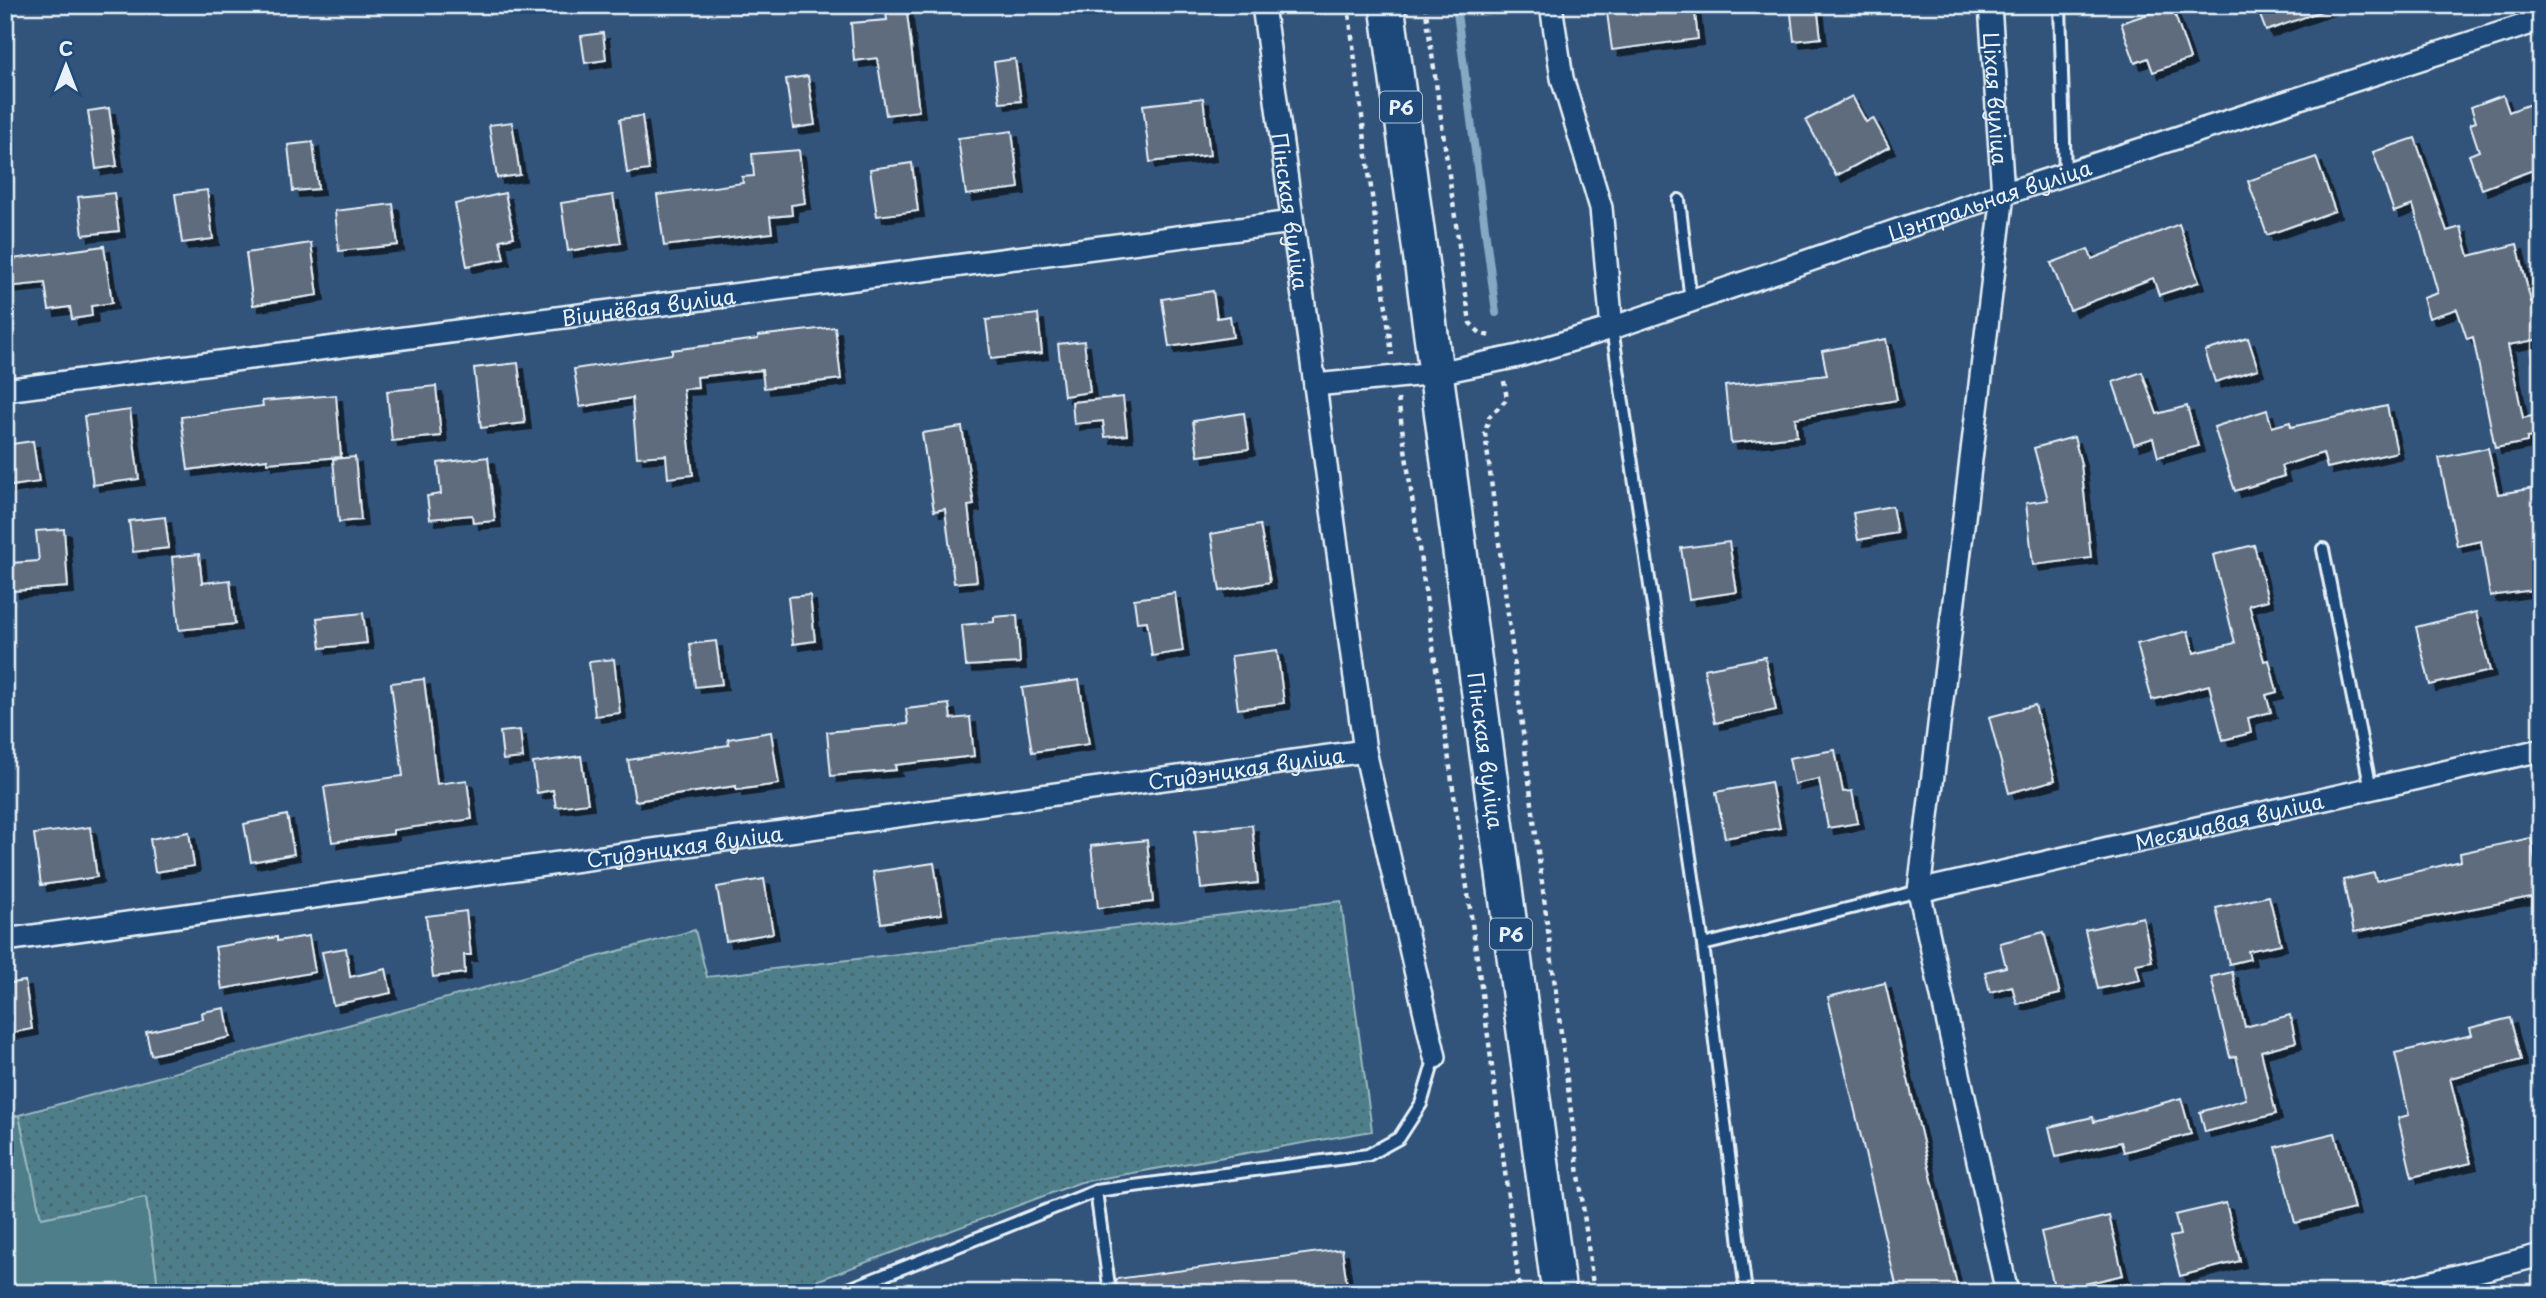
<svg xmlns="http://www.w3.org/2000/svg" width="2546" height="1298" viewBox="0 0 2546 1298" font-family="'Playpen Sans',sans-serif">
	<defs>
		<pattern id="park-dots" width="8" height="8" patternUnits="userSpaceOnUse" patternTransform="scale(1.75)"><rect width="8" height="8" fill="#4d7e89"/><path d="M2 2h.1M6 6h.1" fill="none" stroke="#4a666d" stroke-width="1.8" stroke-linecap="round"/></pattern>
		<filter id="shadow"><feDropShadow dx="6" dy="6" stdDeviation="0" flood-color="#0009"/></filter>
	</defs>
	<rect width="100%" height="100%" fill="#32547b"/>
	<filter id="ink" filterUnits="userSpaceOnUse"><feTurbulence type="fractalNoise" baseFrequency=".0143" numOctaves="2"/><feDisplacementMap in="SourceGraphic" scale="14" xChannelSelector="R" yChannelSelector="G"/><feConvolveMatrix kernelMatrix="1 2 1 2 8 2 1 2 1" color-interpolation-filters="sRGB"/></filter>
	<g filter="url(#ink)">
		<polygon fill="#4d7e89" stroke="#9ab8c0" stroke-width="2" points="19,1115 41,1218 146,1196 159,1293 5,1293 5,1119"/>
		<polygon fill="url(#park-dots)" stroke="#9ab8c0" stroke-width="2" points="1341,901 1372,1131 1081,1182 784,1293 159,1293 146,1197 41,1218 19,1115 695,930 707,977"/>
		<g fill="none" stroke-linecap="round" stroke-linejoin="round">
			<polyline stroke="#85a8c3" stroke-width="8" points="1456,5 1496,313"/>
		</g>
		<g fill="#5e6c7e" stroke="#e8f1f8" stroke-width="2" filter="url(#shadow)">
			<polygon points="885,5 906,5 919,111 886,115 877,58 854,61 851,23 887,20"/>
			<polygon points="1606,5 1694,5 1698,39 1612,50"/>
			<polygon points="1790,5 1817,5 1821,38 1794,41"/>
			<polygon points="2256,5 2329,5 2330,8 2266,31"/>
			<polygon points="2172,6 2190,59 2153,72 2148,58 2135,63 2121,23"/>
			<polygon points="603,33 606,60 585,63 581,36"/>
			<polygon points="1015,59 1021,101 1000,103 994,62"/>
			<polygon points="808,76 815,125 793,128 786,79"/>
			<polygon points="2503,95 2509,112 2541,100 2541,167 2482,189 2469,155 2479,151 2470,124 2476,122 2471,107"/>
			<polygon points="1852,96 1866,122 1873,118 1889,147 1836,176 1806,120"/>
			<polygon points="1203,98 1210,155 1150,162 1143,105"/>
			<polygon points="109,108 117,166 96,169 88,111"/>
			<polygon points="642,116 649,170 627,173 620,119"/>
			<polygon points="512,122 520,175 497,178 489,125"/>
			<polygon points="1012,131 1019,188 966,195 958,138"/>
			<polygon points="2415,138 2447,231 2461,227 2469,256 2517,244 2531,302 2541,300 2541,339 2508,345 2523,418 2541,414 2541,435 2527,438 2527,442 2495,448 2473,337 2467,339 2457,309 2429,318 2423,298 2438,293 2413,205 2394,212 2373,152"/>
			<polygon points="313,142 318,189 293,191 288,145"/>
			<polygon points="799,150 805,203 791,205 792,215 770,217 772,233 664,246 657,195 743,183 742,177 754,176 752,154"/>
			<polygon points="2316,157 2335,211 2267,235 2248,181"/>
			<polygon points="912,163 918,211 877,216 870,169"/>
			<polygon points="207,190 213,239 182,243 175,194"/>
			<polygon points="114,193 119,231 83,235 78,197"/>
			<polygon points="505,193 514,237 500,240 504,259 467,266 455,204"/>
			<polygon points="613,195 621,243 568,251 561,203"/>
			<polygon points="393,204 398,245 339,251 335,211"/>
			<polygon points="2179,224 2199,282 2159,295 2153,278 2070,310 2051,263 2088,249 2092,259"/>
			<polygon points="311,243 318,295 253,305 246,253"/>
			<polygon points="104,246 112,303 91,306 92,316 72,319 70,307 49,310 45,283 7,287 5,260"/>
			<polygon points="1213,291 1217,318 1230,316 1233,337 1169,347 1162,299"/>
			<polygon points="1038,314 1042,353 991,359 986,320"/>
			<polygon points="835,327 841,379 764,388 762,370 697,377 698,388 683,389 693,475 668,478 666,455 637,457 632,398 580,407 574,369 672,354 672,350 758,339 758,336"/>
			<polygon points="2248,338 2258,369 2215,382 2205,351"/>
			<polygon points="1886,339 1897,400 1795,418 1797,436 1731,443 1725,386 1827,375 1822,351"/>
			<polygon points="1084,341 1090,392 1064,396 1058,344"/>
			<polygon points="518,363 525,423 481,428 474,368"/>
			<polygon points="2142,372 2157,414 2187,406 2198,446 2158,457 2153,438 2134,444 2113,382"/>
			<polygon points="436,386 441,436 392,441 387,391"/>
			<polygon points="336,395 341,457 267,463 267,459 188,470 181,417 263,406 262,401"/>
			<polygon points="1123,397 1127,435 1105,437 1103,421 1074,424 1072,402"/>
			<polygon points="2387,406 2397,452 2327,468 2323,453 2281,466 2284,476 2235,491 2214,427 2267,410 2272,427 2290,422 2291,427"/>
			<polygon points="130,410 139,479 93,485 84,416"/>
			<polygon points="1244,413 1249,449 1198,456 1193,421"/>
			<polygon points="962,427 974,505 968,506 977,581 954,583 945,509 934,511 922,433"/>
			<polygon points="2074,437 2081,464 2091,558 2033,565 2026,503 2048,500 2034,448"/>
			<polygon points="33,441 39,482 5,487 5,445"/>
			<polygon points="2488,448 2498,494 2541,487 2541,589 2490,596 2481,541 2457,546 2439,458"/>
			<polygon points="355,457 361,520 339,522 333,459"/>
			<polygon points="488,457 495,521 473,523 472,515 430,519 427,496 441,494 438,463"/>
			<polygon points="1892,506 1897,533 1858,540 1853,513"/>
			<polygon points="165,517 169,548 133,552 129,521"/>
			<polygon points="1260,525 1270,582 1220,591 1211,534"/>
			<polygon points="64,529 68,587 13,591 11,563 39,561 36,531"/>
			<polygon points="1729,542 1737,592 1689,599 1681,548"/>
			<polygon points="2254,545 2268,600 2249,605 2264,661 2269,660 2277,692 2266,695 2271,712 2248,718 2251,733 2223,740 2209,685 2152,700 2137,644 2188,631 2194,653 2235,643 2213,555"/>
			<polygon points="199,554 202,583 230,580 235,624 179,630 172,557"/>
			<polygon points="1175,593 1183,651 1152,656 1147,621 1137,622 1134,599"/>
			<polygon points="810,595 815,641 793,644 788,597"/>
			<polygon points="2476,612 2490,671 2430,685 2416,627"/>
			<polygon points="363,613 367,643 321,648 317,618"/>
			<polygon points="1017,615 1020,663 966,666 962,625 994,622 994,617"/>
			<polygon points="716,641 722,684 695,687 690,644"/>
			<polygon points="1277,650 1284,703 1238,709 1231,656"/>
			<polygon points="1765,657 1776,710 1715,723 1704,669"/>
			<polygon points="614,659 620,713 595,716 589,662"/>
			<polygon points="424,679 437,784 467,780 472,819 393,830 393,834 332,842 324,787 403,776 391,683"/>
			<polygon points="1079,680 1089,744 1032,752 1022,688"/>
			<polygon points="949,704 951,719 970,717 974,756 895,765 896,770 831,776 827,732 908,724 906,709"/>
			<polygon points="2035,705 2055,780 2009,793 1989,717"/>
			<polygon points="520,730 523,758 503,760 500,732"/>
			<polygon points="771,732 779,784 736,790 736,786 635,801 628,760 729,745 728,739"/>
			<polygon points="1835,750 1843,792 1852,791 1858,823 1828,828 1819,779 1794,784 1789,758"/>
			<polygon points="581,756 588,803 556,807 553,790 537,793 533,763"/>
			<polygon points="1771,782 1780,828 1725,838 1716,792"/>
			<polygon points="287,815 294,854 251,862 244,824"/>
			<polygon points="1252,825 1258,883 1201,889 1195,831"/>
			<polygon points="90,827 97,877 41,885 34,834"/>
			<polygon points="189,832 194,866 155,872 150,839"/>
			<polygon points="2531,838 2541,895 2354,932 2343,880 2374,873 2376,881 2461,861 2460,853"/>
			<polygon points="1147,840 1153,902 1098,908 1091,846"/>
			<polygon points="934,863 942,914 881,923 873,872"/>
			<polygon points="764,879 773,933 726,941 717,887"/>
			<polygon points="2269,896 2281,944 2248,951 2250,959 2229,964 2216,908"/>
			<polygon points="466,911 471,955 464,955 465,973 433,977 426,916"/>
			<polygon points="2143,917 2152,961 2136,964 2140,980 2098,989 2085,930"/>
			<polygon points="2044,932 2060,994 2017,1004 2012,986 1990,992 1985,972 2006,967 2000,943"/>
			<polygon points="309,936 315,972 222,989 215,947 277,937 277,941"/>
			<polygon points="346,948 350,977 386,969 391,993 333,1005 322,952"/>
			<polygon points="2232,972 2245,1027 2290,1015 2296,1042 2261,1051 2276,1114 2205,1132 2200,1112 2246,1099 2236,1056 2230,1057 2211,977"/>
			<polygon points="25,981 32,1029 5,1034 5,984"/>
			<polygon points="1885,983 1959,1293 1898,1293 1828,997"/>
			<polygon points="225,1008 230,1037 151,1055 146,1032 203,1019 202,1012"/>
			<polygon points="2510,1018 2521,1060 2450,1078 2471,1163 2412,1177 2398,1118 2409,1115 2395,1053 2472,1035 2470,1028"/>
			<polygon points="2181,1098 2191,1134 2124,1152 2121,1142 2056,1157 2049,1127 2093,1117 2094,1122"/>
			<polygon points="2335,1133 2354,1209 2295,1223 2276,1147"/>
			<polygon points="2226,1203 2240,1261 2180,1276 2170,1237 2180,1235 2175,1215"/>
			<polygon points="2109,1216 2123,1275 2055,1291 2041,1232"/>
			<polygon points="1342,1249 1348,1293 1118,1293 1116,1279"/>
		</g>
		<g fill="none" stroke-linecap="round" stroke-linejoin="round">
			<defs>
				<g id="lane">
					<polyline points="2060,5 2065,176"/>
					<polyline points="1679,200 1691,301"/>
					<polyline points="1612,328 1703,945 1746,1293"/>
					<polyline points="2323,549 2371,789"/>
					<polyline points="1703,945 1919,891"/>
					<polyline points="1096,1191 1110,1293"/>
					<polyline points="839,1293 1096,1191 1368,1155 1399,1138 1421,1104 1435,1057"/>
				</g>
				<g id="street">
					<path id="s1" d="M1263,5L1365,751L1435,1057"/>
					<polyline points="1551,5 1562,78 1601,208 1612,328"/>
					<path id="s2" d="M1990,5L2003,194L1919,891L2007,1293"/>
					<path id="s3" d="M1315,385L1437,373L1519,356L1612,328L2003,194L2541,20"/>
					<path id="s4" d="M5,390L1292,222"/>
					<path id="s5" d="M1919,891L2541,750"/>
					<path id="s6" d="M5,940L1365,751"/>
					<polyline points="2389,1293 2541,1255"/>
				</g>
				<g id="primary">
					<path id="s7" d="M1387,5L1559,1293"/>
				</g>
			</defs>
			<use href="#lane" stroke="#e8f1f8" stroke-width="16"/>
			<use href="#street" stroke="#e8f1f8" stroke-width="26"/>
			<use href="#primary" stroke="#e8f1f8" stroke-width="38"/>
			<g stroke="#e8f1f8" stroke-width="4.5" stroke-dasharray="5 5" stroke-linecap="butt">
				<polyline points="1348,5 1392,355"/>
				<polyline points="1425,5 1470,323 1481,334 1491,336"/>
				<polyline points="1504,381 1507,399 1489,417 1485,433 1594,1293"/>
				<polyline points="1398,399 1489,1043 1520,1293"/>
			</g>
			<use href="#lane" stroke="#1f4a7a" stroke-width="10"/>
			<use href="#street" stroke="#1f4a7a" stroke-width="21"/>
			<use href="#primary" stroke="#1f4a7a" stroke-width="33"/>
		</g>
	</g>
	<g text-anchor="middle" dominant-baseline="central" stroke-width="5" stroke-linejoin="round" paint-order="stroke">
		<g fill="#1f4a7a" stroke="#acbfd2" stroke-width="2">
			<rect x="1380" y="91.5" width="42" height="31" rx="5"/>
			<rect x="1490" y="918.5" width="42" height="31" rx="5"/>
		</g>
		<g font-size="19" font-weight="bold" fill="#e8f1f8">
			<text x="1401" y="107">Р6</text>
			<text x="1511" y="934">Р6</text>
		</g>
		<g font-size="21" fill="#e8f1f8" stroke="#1f4a7a">
			<text stroke="none"><textPath href="#s2" startOffset="94">Ціхая вуліца</textPath></text>
			<text stroke="none"><textPath href="#s3" startOffset="702">Цэнтральная вуліца</textPath></text>
			<text stroke="none"><textPath href="#s1" startOffset="208">Пінская вуліца</textPath></text>
			<text stroke="none"><textPath href="#s4" startOffset="649">Вішнёвая вуліца</textPath></text>
			<text stroke="none"><textPath href="#s7" startOffset="752">Пінская вуліца</textPath></text>
			<text stroke="none"><textPath href="#s6" startOffset="1253">Студэнцкая вуліца</textPath></text>
			<text stroke="none"><textPath href="#s5" startOffset="318">Месяцавая вуліца</textPath></text>
			<text stroke="none"><textPath href="#s6" startOffset="686">Студэнцкая вуліца</textPath></text>
		</g>
	</g>
	<rect width="2546" height="1298" fill="none" stroke="#1f4a7a" stroke-width="28"/>
	<rect x="14" y="14" width="2518" height="1270" fill="none" stroke="#e8f1f8" stroke-width="2.5" filter="url(#ink)"/>
	<g transform="translate(66 66)" stroke="#1f4a7a" stroke-width="5" paint-order="stroke">
	<path d="M0-5L12 26L0 18L-12 26Z" fill="#e8f1f8"/>
	<text y="-10" font-size="19" font-weight="bold" text-anchor="middle" fill="#e8f1f8">С</text>
	</g>
</svg>
